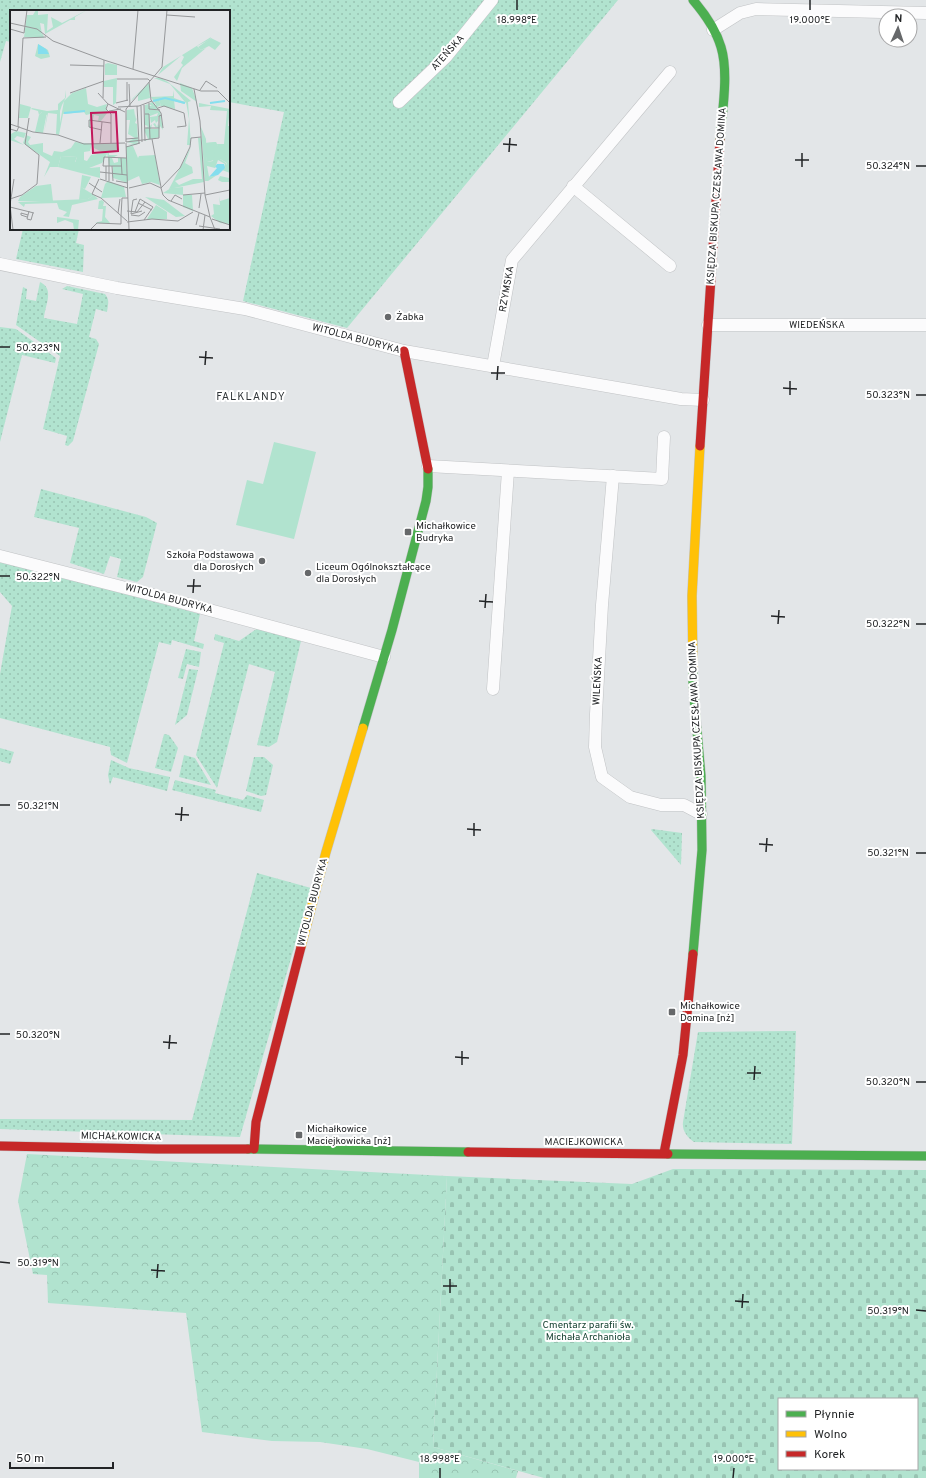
<svg xmlns="http://www.w3.org/2000/svg" width="926" height="1478" viewBox="0 0 926 1478" font-family="Overpass,sans-serif">
	<defs>
		<pattern id="grass-dots" width="8" height="8" patternUnits="userSpaceOnUse"><rect width="8" height="8" fill="#b1e3cf"/><path d="M2 2h.1M6 6h.1" fill="none" stroke="#98c3b2" stroke-width="1.8" stroke-linecap="round"/></pattern>
		<pattern id="forest-crowns" width="20" height="18" patternUnits="userSpaceOnUse"><rect width="20" height="18" fill="#b1e3cf"/><path d="M2 6a3 3 0 1 1 6 0M12 15a3 3 0 1 1 6 0" fill="none" stroke="#98c3b2"/></pattern>
		<pattern id="cemetery-stones" width="16" height="16" patternUnits="userSpaceOnUse"><rect width="16" height="16" fill="#b1e3cf"/><path d="M2 7V4a2 2 0 0 1 4 0v3zM10 15v-3a2 2 0 0 1 4 0v3z" fill="#98c3b2"/></pattern>
	</defs>
	<rect width="100%" height="100%" fill="#e3e6e8"/>
	<g fill="url(#grass-dots)">
		<polygon points="0,0 618,0 347,328 243,301 284,112 229,102 229,11 11,11 11,42 6,41 0,62"/>
		<polygon points="23,229 79,229 76,243 84,245 83,272 16,259"/>
		<path d="M40,282C55,289 45,305 44,318L77,324L83,294L62,289L67,286L105,294C110,300 108,304 107,312L96,309L89,337L96,339L99,344L73,441L68,446L65,445L67,436L43,429L60,356L16,325L23,287L27,289L26,299L36,301Z"/>
		<polygon points="0,327 16,329 56,358 55,363 22,355 0,442"/>
		<polygon points="41,489 146,517 157,523 143,577 137,582 117,577 121,559 110,556 104,574 70,563 79,528 34,517"/>
		<polygon points="0,562 6,562 200,614 194,641 204,644 203,649 172,640 171,645 159,642 127,763 111,755 110,747 0,718 0,674 12,606 0,592"/>
		<polygon points="258,628 301,641 277,742 269,747 257,745 275,672 249,664 217,788 196,755 224,643 214,640 215,634 239,641"/>
		<polygon points="186,649 201,652 199,667 187,664 183,679 178,678"/>
		<polygon points="189,669 198,670 187,715 175,725"/>
		<polygon points="164,734 169,735 178,748 171,772 155,768"/>
		<polygon points="0,748 14,752 10,764 0,761"/>
		<polygon points="184,755 195,758 211,785 179,777"/>
		<polygon points="254,757 264,757 273,765 266,795 261,796 246,791"/>
		<polygon points="111,760 129,768 170,777 167,791 113,777 110,785 108,775"/>
		<polygon points="175,780 216,790 215,793 243,800 247,795 264,800 261,812 172,790"/>
		<polygon points="652,829 682,833 681,865 651,830"/>
		<polygon points="257,873 311,888 240,1137 0,1129 0,1119 192,1120"/>
		<path d="M796,1031L792,1144L694,1142C687,1137 682,1131 683,1122L698,1032Z"/>
	</g>
	<polygon fill="url(#forest-crowns)" points="27,1154 447,1176 433,1447 518,1471 516,1478 419,1478 419,1462 367,1449 320,1442 272,1441 202,1432 186,1313 48,1303 47,1275 33,1274 18,1201"/>
	<path fill="url(#cemetery-stones)" fill-rule="evenodd" d="M673,1169L926,1170V1478H544L433,1447L447,1176L632,1184ZM779,1399H917V1469H779Z"/>
	<polygon fill="#b1e3cf" points="274,442 316,452 294,539 236,525 247,480 263,484"/>
	<g fill="none" stroke-linecap="round" stroke-linejoin="round">
		<defs>
			<g id="street">
				<polyline points="713,30 740,13 756,9 926,13"/>
				<polyline points="399,102 446,57 492,0"/>
				<polyline points="573,186 670,266"/>
				<polyline points="0,264 117,288 245,309 404,351 681,399 703,400"/>
				<polyline points="708,325 926,325"/>
				<polyline points="493,366 512,260 670,72"/>
				<polyline points="428,466 662,479 664,437"/>
				<polyline points="613,476 602,605 596,714 595,747 602,777 630,797 661,805 684,805 701,814"/>
				<polyline points="0,556 165,598 384,657"/>
				<polyline points="493,689 508,471"/>
			</g>
			<g id="fast">
				<path d="M693,0C705,14 716,30 721,47C729,73 722,113 720,140"/>
				<polyline points="693,669 693,685 701,776 702,850 693,954"/>
				<polyline points="363,728 392,630 426,501 428,487 428,469"/>
				<polyline points="248,1149 468,1152"/>
				<polyline points="668,1154 926,1156"/>
			</g>
			<g id="slow">
				<polyline points="693,669 692,596 700,446"/>
				<polyline points="301,947 326,852 363,728"/>
			</g>
			<g id="jam">
				<polyline points="404,351 428,469"/>
				<polyline points="700,446 720,140"/>
				<polyline points="0,1146 157,1149 248,1149"/>
				<polyline points="254,1149 256,1122 301,947"/>
				<polyline points="468,1152 668,1154"/>
				<polyline points="664,1153 683,1055 693,954"/>
			</g>
		</defs>
		<use href="#street" stroke="#c1c3c5" stroke-width="13"/>
		<use href="#fast" stroke="#c1c3c5" stroke-width="10"/>
		<use href="#slow" stroke="#c1c3c5" stroke-width="10"/>
		<use href="#jam" stroke="#c1c3c5" stroke-width="10"/>
		<use href="#street" stroke="#fbfbfc" stroke-width="12"/>
		<use href="#fast" stroke="#4caf50" stroke-width="9"/>
		<use href="#slow" stroke="#ffc107" stroke-width="9"/>
		<use href="#jam" stroke="#c62828" stroke-width="9"/>
	</g>
	<path fill="none" stroke="#222426" stroke-width="1.5" d="M517,10V0M810,10V0M503,144L517,145M509,152L510,138M795,160H809M916,166H926M802,167V153M0,347H10M199,357L213,358M205,365L206,351M491,373H505M497,380L498,366M783,388L797,389M790,395V381M916,395H926M0,576H10M187,586H201M193,593L194,579M479,601L493,602M485,608L486,594M771,616L785,617M778,624L779,610M916,624H926M0,805H10M175,814L189,815M181,821L182,807M467,829L481,830M474,836V823M759,844L773,845M766,852L767,838M916,853H926M0,1034H10M163,1042L177,1043M169,1049L170,1035M455,1057L469,1058M462,1065V1051M747,1073H761M754,1080L755,1066M916,1082H926M0,1262L10,1263M151,1270L165,1271M157,1278L158,1264M443,1286H457M450,1293V1279M735,1301L749,1302M742,1308L743,1294M916,1310L926,1311M440,1478V1468M733,1478L734,1468"/>
	<g fill="#66686a" stroke="#fff" stroke-width="1.5">
		<circle cx="388" cy="317" r="4"/>
		<rect x="404" y="528" width="8" height="8" rx="2"/>
		<circle cx="262" cy="561" r="4"/>
		<circle cx="308" cy="573" r="4"/>
		<rect x="668" y="1008" width="8" height="8" rx="2"/>
		<rect x="295" y="1131" width="8" height="8" rx="2"/>
	</g>
	<g text-anchor="middle" dominant-baseline="central" stroke-width="4" stroke-linejoin="round" paint-order="stroke">
		<g font-size="10" fill="#222426" stroke="#fff">
			<text transform="translate(448 53) rotate(-48)">ATEŃSKA</text>
			<text transform="translate(717 196) rotate(-86)">KSIĘDZA BISKUPA CZESŁAWA DOMINA</text>
			<text transform="translate(507 289) rotate(-80)">RZYMSKA</text>
			<text x="817" y="325">WIEDEŃSKA</text>
			<text transform="translate(356 339) rotate(15)">WITOLDA BUDRYKA</text>
			<text transform="translate(169 599) rotate(15)">WITOLDA BUDRYKA</text>
			<text transform="translate(598 681) rotate(-87)">WILEŃSKA</text>
			<text transform="translate(697 730) rotate(-93)">KSIĘDZA BISKUPA CZESŁAWA DOMINA</text>
			<text transform="translate(313 902) rotate(-75)">WITOLDA BUDRYKA</text>
			<text transform="translate(121 1137) rotate(1)">MICHAŁKOWICKA</text>
			<text x="584" y="1142">MACIEJKOWICKA</text>
		</g>
		<g font-size="10" fill="#222426" stroke="#fff" text-anchor="start">
			<text x="396" y="317">Żabka</text>
			<text x="416" y="526">Michałkowice<tspan x="416" dy="12">Budryka</tspan></text>
			<text x="254" y="555" text-anchor="end">Szkoła Podstawowa<tspan x="254" dy="12">dla Dorosłych</tspan></text>
			<text x="316" y="567">Liceum Ogólnokształcące<tspan x="316" dy="12">dla Dorosłych</tspan></text>
			<text x="680" y="1006">Michałkowice<tspan x="680" dy="12">Domina [nż]</tspan></text>
			<text x="307" y="1129">Michałkowice<tspan x="307" dy="12">Maciejkowicka [nż]</tspan></text>
		</g>
		<g font-size="10" fill="#0e3c2b" stroke="#fff">
			<text x="588" y="1325">Cmentarz parafii św.<tspan x="588" dy="12">Michała Archanioła</tspan></text>
		</g>
		<g font-size="11" letter-spacing="1" fill="#2f3437" stroke="#fff">
			<text x="251" y="397">FALKLANDY</text>
		</g>
	</g>
	<g transform="translate(10 10)">
		<rect width="220" height="220" fill="#e3e6e8"/>
		<path d="M26,0H28V5L38,4L37,21L43,17L41,7L52,13L77,0L65,7V10H60L35,24L34,14L30,13L32,24L16,26L33,24L34,28L14,27L17,5H23ZM201,27L200,29L197,31L187,36L191,40L196,38L172,58L167,71L164,67L173,55L171,53L174,47L172,45L148,65L153,57ZM144,68H151L158,72L181,91L178,92L181,135H177L179,109L176,92L174,94L155,88L149,90L151,96L146,95L150,96L147,97L149,100L145,99H140L150,101L153,120L150,116V120L149,118H147L148,113L149,117L150,114L149,106L148,107V111L146,113L147,117L146,118L143,114L145,113L147,117L145,110L141,113L140,107L147,106L148,103L140,106L139,103V117L142,114L141,119H149V127L134,131L138,129L134,120L138,116L135,115V95L139,94L138,100L139,96H142L139,94L142,92L146,96V95L141,87L163,86L164,80V88L175,92L160,74ZM139,73L140,88L128,91V84L121,91L123,88ZM76,78L78,94L87,97L97,94L96,98L98,102L91,111H88L89,106L84,105L81,118L79,117L80,104L76,105L74,102L53,104L49,125L46,124L47,104L38,103L34,123L37,105L32,102L29,105L28,101L21,99L18,114L21,99L22,98L37,101L48,100V94L55,88L56,80V87L52,95L50,101V113L54,91L62,83ZM124,99L125,106L120,107L125,106V104L126,109L127,108L125,113L127,114L128,132L124,133L131,132L126,135H117L124,134L117,132L126,131H119L125,128L118,124L120,110H116L117,100ZM220,117V172H212L208,170L210,166L219,168L220,163L212,160L215,158L217,153L210,149L207,134H215L219,153ZM6,121L16,123L14,128L7,126L4,129L14,135L0,130L1,124ZM206,132L208,149L197,152L194,133ZM116,136H123L128,148L129,146L145,145L150,175L141,172L132,174L129,166L118,171ZM97,142L99,143V145H108L102,148L104,153L108,152V148H116L118,173L103,168V156H99ZM84,185L88,189L62,195L59,207L53,206L57,202L49,199L47,193L15,194L14,197L8,192L78,189ZM209,186L210,191L220,188V214L210,213L201,206L204,204L203,194L210,195ZM92,190L94,192L93,196H96L95,207L100,213H85L92,211L93,199H88L89,191ZM47,207L69,210L68,220H64L63,213L55,210L47,213Z" fill="#b1e3cf"/>
		<path d="M201,28L211,33L205,40L199,36L191,40L188,37ZM28,34L38,40L40,47L31,49L25,46ZM189,93L220,99L218,116H220V155L217,147L216,157L213,160L215,154L208,150L205,158L197,156L199,167L207,165L198,171H195L191,117L196,129L197,152L203,151L205,143L202,142V134L198,135L197,133L206,132L210,140V149L216,153L214,134L217,101L200,100L201,96L189,97ZM16,125L21,127L18,132L20,135L33,133V142L42,146L44,141L52,142L61,138L65,132L82,134L80,141L74,142V150L77,151L81,145L94,143L84,138V134H95L97,144L92,153L79,158L65,153L67,147L51,146L48,157H40L34,167L40,152L13,133ZM188,128H191L194,172L159,179L181,137L175,153L182,157L183,163L165,171L169,175L183,169H192ZM98,171L114,177L116,187L91,188L95,174Z" fill="#b1e3cf"/>
		<path d="M108,133V142L95,141V134ZM173,185H182L183,201L173,197Z" fill="#b1e3cf"/>
		<path d="M98,53L107,55V65H95V54ZM107,68L106,93L103,95V77H94V71ZM170,73L182,78L187,92L171,81ZM155,88L164,90L165,99L151,96L149,90ZM10,94L21,97L18,108H9ZM32,102H37L33,123L25,122L29,105ZM51,146L67,147L65,152L73,153L80,158L90,157V168L48,157ZM72,165L81,167L75,179L71,177L84,185L78,189L69,190ZM41,174L43,191H8L10,187L26,176ZM173,177V185L153,183L161,178ZM135,187L154,190L175,206L166,207ZM146,195L157,202V209H137Z" fill="#b1e3cf"/>
		<path d="M28,34L36,39L39,44H28ZM207,154H214L215,158L208,165L199,167L207,158L205,157Z" fill="#84deee"/>
		<path fill="none" stroke="#84deee" stroke-width="2" d="M143,91L155,88L175,93M200,93L215,91M54,103L75,101"/>
		<path fill="none" stroke="#96989a" stroke-width="1" d="M157,5L185,7M0,13L27,19L43,31L94,50L191,81H208L220,93M0,19L14,23L17,0M60,55L94,56M123,59L128,0M107,69H138L140,71M117,72V91M139,72L141,90L151,103L153,118M119,74L120,96M184,79L190,111L195,185L200,207M190,80L196,71L207,78M60,83L94,71M88,83L98,94L115,102M93,88L94,50M106,93L118,90M139,93V99L150,100M98,94L96,99L101,104V133M134,95L135,131M127,96L129,133M131,96L132,132M108,97L129,96L142,91M148,98L154,96L174,103L176,116L167,117M99,101L111,99M135,104H139L140,129M0,114L23,122L48,125L74,134L115,133M8,116L13,28L36,27M135,118H149M0,119L7,121L9,116M92,120L79,117V110L101,113M116,129L128,128M142,129L151,177M116,132V99L152,57L157,0M116,132L149,128V106L152,105M90,133L92,112M116,133L119,220M116,137L130,133M99,147V171M111,148L112,164M96,156V170M102,156L103,171M112,156H93L94,147L116,148M90,162L117,165M89,169L82,184L91,188L117,211M90,169L118,178M106,171L118,173M79,173L92,182M119,178L140,173L151,178M151,178L170,158L180,137L181,128L191,127M151,178L153,185L158,190L200,207M173,185L195,183M195,185L220,180M0,189L12,185L27,174L29,145L15,134L19,108M127,189L123,190L121,204L132,201M161,191L165,185L172,189M128,193L142,200M0,197L24,203M189,198L191,184M19,201L17,209L21,210L23,203M117,201L127,202L135,192M125,202L130,189L143,197L134,210M108,203L110,189M121,205L129,206L135,202M111,206L112,188H118M17,207L11,205V203L18,205M200,207L205,220M202,209L220,215M117,212L142,209L168,211L183,202M186,215L189,203M189,216L210,219M3,220L0,195L4,169M80,220L87,213L111,214V206M193,220L195,205"/>
		<path fill="#c2185b" fill-opacity="0.15" stroke="#c2185b" stroke-width="2" d="M106,102L108,141L83,143L81,103Z"/>
		<rect width="220" height="220" fill="none" stroke="#222426" stroke-width="2"/>
	</g>
	<g font-size="10" text-anchor="middle" fill="#222426" stroke="#fff" stroke-width="4" stroke-linejoin="round" paint-order="stroke">
		<text x="517" y="23">18.998°E</text>
		<text x="810" y="23">19.000°E</text>
		<text x="888" y="169">50.324°N</text>
		<text x="38" y="351">50.323°N</text>
		<text x="888" y="398">50.323°N</text>
		<text x="38" y="580">50.322°N</text>
		<text x="888" y="627">50.322°N</text>
		<text x="38" y="809">50.321°N</text>
		<text x="888" y="856">50.321°N</text>
		<text x="38" y="1038">50.320°N</text>
		<text x="888" y="1085">50.320°N</text>
		<text x="38" y="1266">50.319°N</text>
		<text x="888" y="1314">50.319°N</text>
		<text x="440" y="1462">18.998°E</text>
		<text x="734" y="1462">19.000°E</text>
	</g>
	<rect x="778" y="1398" width="140" height="72" fill="#ffffff" stroke="#a7a7a8"/>
	<rect x="786" y="1411" width="20" height="6" fill="#4caf50" stroke="#a7a7a8"/>
	<text x="814" y="1418" font-size="12" fill="#222426">Płynnie</text>
	<rect x="786" y="1431" width="20" height="6" fill="#ffc107" stroke="#a7a7a8"/>
	<text x="814" y="1438" font-size="12" fill="#222426">Wolno</text>
	<rect x="786" y="1451" width="20" height="6" fill="#c62828" stroke="#a7a7a8"/>
	<text x="814" y="1458" font-size="12" fill="#222426">Korek</text>
	<g transform="translate(898 28) rotate(3)"><circle r="19" fill="#ffffff" stroke="#a7a7a8"/>
	<path d="M0-3L7 15L0 10L-7 15Z" fill="#66686a"/>
	<text y="-6" font-size="11" font-weight="bold" text-anchor="middle" fill="#222426">N</text>
	</g>
	<path d="M10 1462v6h103v-6" fill="none" stroke="#222426" stroke-width="2"/>
	<text x="16" y="1462" font-size="12" fill="#222426" stroke="#ffffff" stroke-width="3" paint-order="stroke">50 m</text>
</svg>
